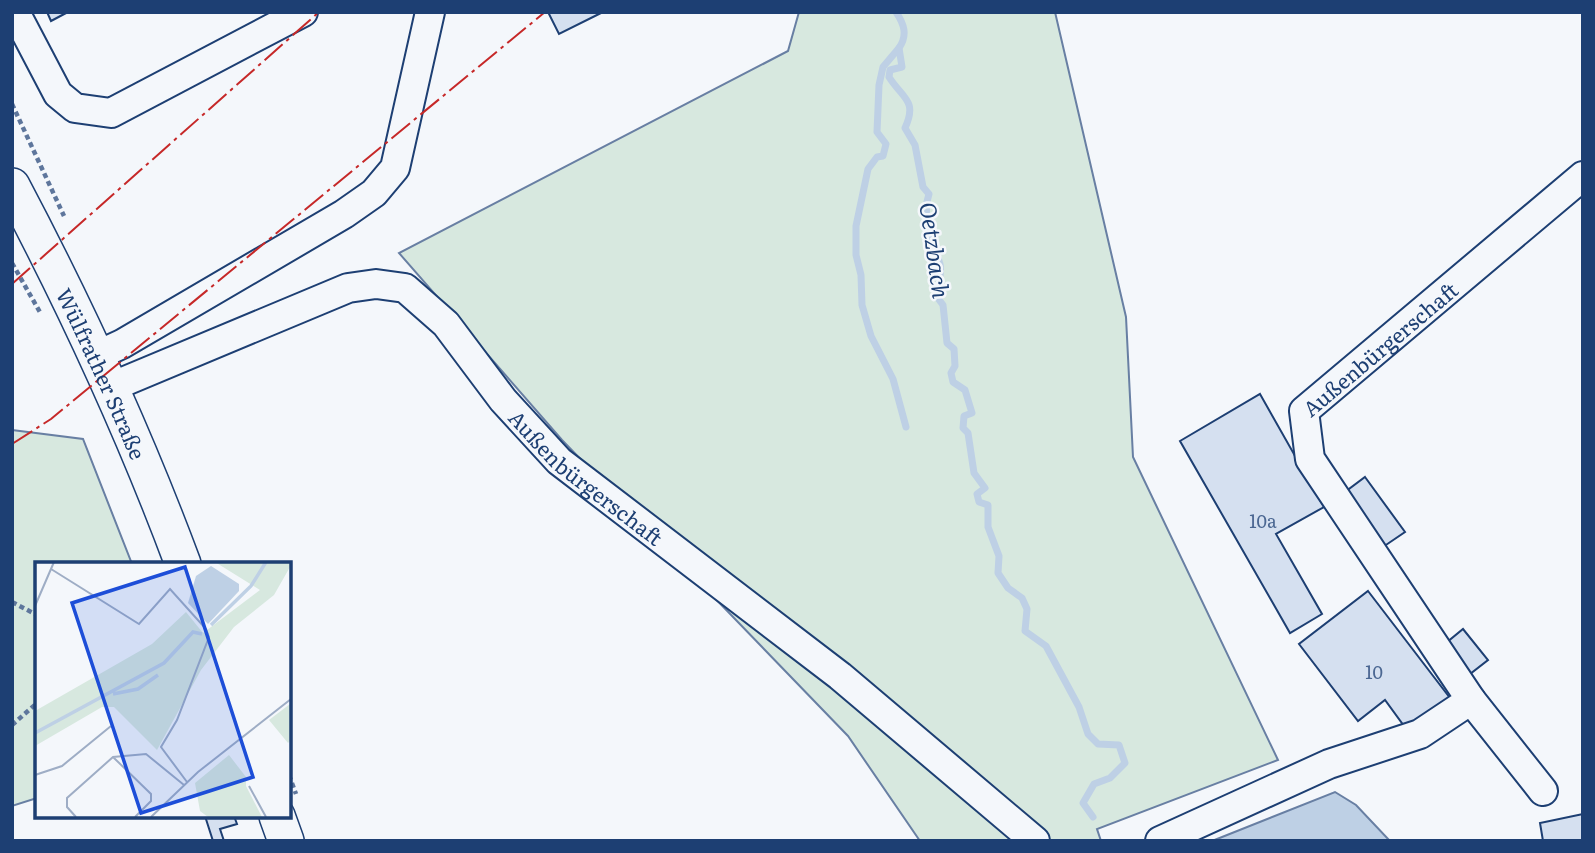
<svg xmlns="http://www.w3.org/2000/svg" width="1595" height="853" viewBox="0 0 1595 853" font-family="Literata,serif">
	<rect width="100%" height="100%" fill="#f4f7fb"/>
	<g fill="#d7e8df" stroke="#687fa3" stroke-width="2">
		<polygon points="799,12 1055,12 1126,317 1133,457 1278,760 1097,829 1101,841 920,841 848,736 562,440 399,253 788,51"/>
		<polygon points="12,430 83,439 132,564 37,564 37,798 12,806"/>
	</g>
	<polygon fill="#bed0e5" stroke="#687fa3" stroke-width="2" points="1335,792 1356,805 1390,841 1212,841"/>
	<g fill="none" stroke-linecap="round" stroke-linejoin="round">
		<g stroke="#bed0e5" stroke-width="7">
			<path d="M896,12C904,24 908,35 899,48L902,67L890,70L889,77C902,98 918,100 905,128L915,145L923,187L929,194C921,216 933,242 940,264C942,273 938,287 937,297L943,305L947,343L954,349L955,366L951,373L953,382L965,390L972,413L964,416L963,428L968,433L974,473L985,488L977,494L979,502L988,505V527L999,556L998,573L1008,588L1022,598L1027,609L1025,631L1046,646L1079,707L1088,734L1098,744L1119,745L1125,763L1110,778L1094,784L1083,803L1093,817"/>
			<polyline points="899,48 883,67 879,85 877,132 886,144 883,156 877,157 868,169 856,226 856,255 861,275 862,305 871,336 893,379 906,427"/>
		</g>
	</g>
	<g fill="#d5e0f0" stroke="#1d3f73" stroke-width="2">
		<polygon points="47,12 68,12 51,21"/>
		<polygon points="548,12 603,12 559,34"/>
		<polygon points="1260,394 1324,507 1276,534 1322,614 1290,633 1180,441"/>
		<polygon points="1365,477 1405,532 1380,549 1341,495"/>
		<polygon points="1368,591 1450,698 1407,730 1385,700 1358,721 1299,644"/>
		<polygon points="1463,629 1488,660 1470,674 1446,643"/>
		<polygon points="1583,814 1583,841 1543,841 1540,823"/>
		<polygon points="205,816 234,816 237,824 220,829 224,841 213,841"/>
	</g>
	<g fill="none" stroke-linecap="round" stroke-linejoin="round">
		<defs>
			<g id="minor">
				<polyline points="15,12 58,94 75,108 111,113 303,12"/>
				<polyline points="96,356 122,344 344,214 374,193 395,168 430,12"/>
				<path id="s1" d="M111,387L348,288L376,284L405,288L446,324L503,400L559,461L840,676L1035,841"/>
				<polyline points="1471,700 1543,791"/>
				<path id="s2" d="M1160,841L1329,764L1420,734L1471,700L1310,459L1304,411L1583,176"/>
			</g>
			<g id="major">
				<path id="s3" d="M12,186C77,309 135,435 183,564"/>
				<polyline points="277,816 286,841"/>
			</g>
		</defs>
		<use href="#minor" stroke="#1d3f73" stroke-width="32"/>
		<use href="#major" stroke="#1d3f73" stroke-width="38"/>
		<g stroke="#5e769c" stroke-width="4.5" stroke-dasharray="5 3.5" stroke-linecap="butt">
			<polyline points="12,104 64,216"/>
			<polyline points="12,263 41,314"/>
			<polyline points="12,602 37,615"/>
			<polyline points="12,725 37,703"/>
			<polyline points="289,775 296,794"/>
		</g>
		<use href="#minor" stroke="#f4f7fb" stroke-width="28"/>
		<use href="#major" stroke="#f4f7fb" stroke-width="35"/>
		<g stroke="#c62828" stroke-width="2" stroke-dasharray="24 5 3.5 5" stroke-linecap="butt">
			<polyline points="12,284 319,12"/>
			<polyline points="12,444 51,419 545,12"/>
		</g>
	</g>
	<g text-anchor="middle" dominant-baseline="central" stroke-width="5" stroke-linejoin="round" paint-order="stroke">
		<g font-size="18" fill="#4b6792">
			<text x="1263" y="520">10a</text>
			<text x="1374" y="671">10</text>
		</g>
		<g font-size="21" fill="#1d3f73" stroke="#f4f7fb">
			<text stroke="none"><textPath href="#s2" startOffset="779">Außenbürgerschaft</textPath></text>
			<text stroke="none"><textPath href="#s3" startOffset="208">Wülfrather Straße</textPath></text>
			<text stroke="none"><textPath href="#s1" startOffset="578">Außenbürgerschaft</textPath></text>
		</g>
		<g font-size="23" font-style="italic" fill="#1d3f73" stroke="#f4f7fb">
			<text transform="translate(936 250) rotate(82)">Oetzbach</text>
		</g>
	</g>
	<g transform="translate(35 562)">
		<rect width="256" height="256" fill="#f4f7fb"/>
		<path d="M180,0H255V5L239,33L199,65L166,108L122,188L79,145H67L0,184V149L117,82L151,50L168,71L225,28ZM255,142V179L253,181L234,158ZM194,193L211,215V224L227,255H173L165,249L160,221Z" fill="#d7e8df"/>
		<path d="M176,4L204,22V29L173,62L153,41L161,14Z" fill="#bed0e5"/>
		<path fill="none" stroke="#bed0e5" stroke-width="3.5" d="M176,63L216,24L231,0M78,132L103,127L123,113M0,171L129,101L158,70L167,72"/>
		<path fill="none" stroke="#9eadc5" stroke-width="2" d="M16,7L104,62L135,27L171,67L174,75L142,158L126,185L152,220M0,44L19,0M78,195L116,232V239L100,255M0,213L27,204L76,164M214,224L231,255M41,255L32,245V236L78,195L111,192L149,223M116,255L163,210L256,137"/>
		<path fill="#1d4ed8" fill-opacity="0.15" stroke="#1d4ed8" stroke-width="3.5" d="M150,5L218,215L106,251L37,41Z"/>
		<rect width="256" height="256" fill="none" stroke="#1d3f73" stroke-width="3.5"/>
	</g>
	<rect width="1595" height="853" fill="none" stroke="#1d3f73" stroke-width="28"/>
</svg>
